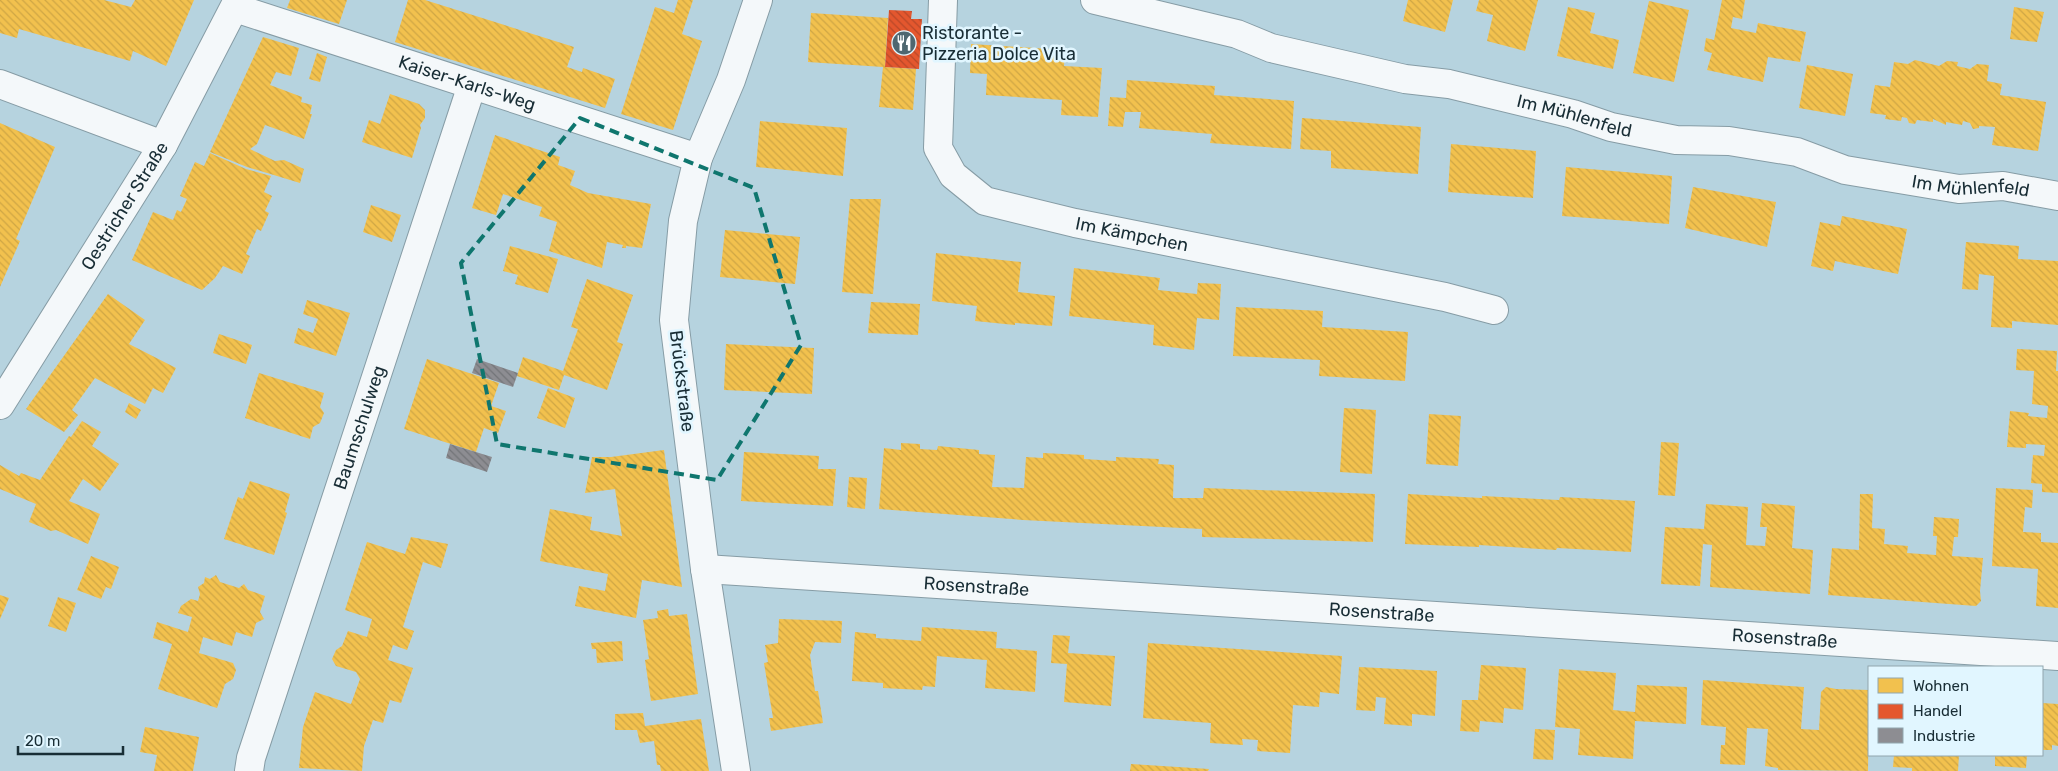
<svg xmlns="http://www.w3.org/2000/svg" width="2058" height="771" viewBox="0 0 2058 771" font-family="Rubik,sans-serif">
	<defs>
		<pattern id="homes-back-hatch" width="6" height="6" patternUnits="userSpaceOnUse" patternTransform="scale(1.25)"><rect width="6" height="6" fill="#f2c14e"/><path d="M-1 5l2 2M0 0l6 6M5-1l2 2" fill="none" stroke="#cfa645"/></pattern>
		<pattern id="shops-back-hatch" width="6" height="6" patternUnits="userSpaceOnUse" patternTransform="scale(1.25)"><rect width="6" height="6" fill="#e4572e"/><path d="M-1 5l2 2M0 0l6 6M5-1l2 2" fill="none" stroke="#b84828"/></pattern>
		<pattern id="industry-back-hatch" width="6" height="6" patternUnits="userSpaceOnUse" patternTransform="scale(1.25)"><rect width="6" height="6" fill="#8d8d92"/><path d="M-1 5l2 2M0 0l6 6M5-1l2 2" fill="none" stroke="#727478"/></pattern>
	</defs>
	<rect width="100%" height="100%" fill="#b6d3df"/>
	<g fill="url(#homes-back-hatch)">
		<polygon points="0,0 104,0 131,7 135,0 194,0 166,66 133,51 130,61 19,29 17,38 0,33"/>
		<polygon points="290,0 347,0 339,24 287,8"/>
		<polygon points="408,0 425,0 574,47 567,67 582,72 583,68 615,79 605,108 395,42"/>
		<polygon points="678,0 693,0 682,34 702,41 673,130 621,114 655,7 674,13"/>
		<polygon points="1408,0 1453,0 1445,32 1403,21"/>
		<polygon points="1479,0 1538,0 1525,51 1487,41 1493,15 1476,11"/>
		<polygon points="1722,0 1745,0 1742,19 1733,17 1731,28 1756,33 1758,23 1806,32 1800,62 1768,57 1763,82 1707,70 1712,53 1704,51 1706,38 1714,40"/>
		<polygon points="1649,1 1689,10 1674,82 1633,73"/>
		<polygon points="1568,7 1595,13 1590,33 1619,40 1613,69 1557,56"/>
		<polygon points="2014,7 2044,12 2037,42 2010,39"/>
		<polygon points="811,13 888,18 885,67 916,69 913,110 879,107 883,67 808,62"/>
		<polygon points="263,37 299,48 291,76 276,72 270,85 302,97 301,102 312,105 310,114 312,114 304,139 265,125 257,144 250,149 275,161 284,160 304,169 300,183 247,167 210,152"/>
		<polygon points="971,44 1065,50 1064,66 1102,68 1098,117 1061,115 1062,100 986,95 987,74 970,73"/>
		<polygon points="317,53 327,57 320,82 309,79"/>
		<polygon points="1915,60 1939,66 1947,61 1958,62 1957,66 1970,69 1977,64 1989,65 1987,81 2002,84 2000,95 2046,102 2038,151 1992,145 1995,127 1979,126 1979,128 1973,129 1970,123 1963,121 1962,125 1946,122 1946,125 1933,119 1933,122 1917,120 1915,124 1909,123 1907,118 1902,117 1901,121 1885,119 1886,115 1870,113 1875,85 1890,87 1894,62 1908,64"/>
		<polygon points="1807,65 1853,74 1845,116 1799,108"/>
		<polygon points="1127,80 1215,86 1214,95 1294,101 1291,149 1210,143 1212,134 1139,128 1141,112 1125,112 1123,127 1108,126 1110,97 1126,98"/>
		<polygon points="390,94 419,104 425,110 425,118 420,125 421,128 412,158 362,142 369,120 380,124"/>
		<polygon points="1302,118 1421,127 1418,174 1331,168 1331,151 1300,149"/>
		<polygon points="760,121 847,128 843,176 756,167"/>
		<polygon points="0,123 55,147 16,239 20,241 0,287"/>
		<polygon points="495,135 560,157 558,165 575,171 570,185 588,193 651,204 642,248 626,246 626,248 622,248 623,245 607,242 602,268 549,251 557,222 539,216 542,207 503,194 496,215 472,208"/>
		<polygon points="1451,144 1536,151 1533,198 1448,192"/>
		<polygon points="210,153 246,169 271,176 264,192 272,196 265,211 269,213 261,231 257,229 246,254 250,256 242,274 223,266 215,278 202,290 132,260 153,212 173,220 177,210 181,212 187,199 180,196 195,162 204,166"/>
		<polygon points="1566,167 1672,176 1669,224 1562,216"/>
		<polygon points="1693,187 1776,202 1767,247 1685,228"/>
		<polygon points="850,199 881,199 873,294 842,292"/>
		<polygon points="371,205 401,215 392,242 363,232"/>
		<polygon points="1842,216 1907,229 1898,274 1835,261 1833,271 1811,266 1820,222 1840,226"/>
		<polygon points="725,230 800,237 795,284 720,277"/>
		<polygon points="1966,242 2019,246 2018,259 2058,261 2058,325 2012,321 2012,328 1991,327 1994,276 1979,274 1978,290 1962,289"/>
		<polygon points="510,246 558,259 548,293 515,284 518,275 503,271"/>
		<polygon points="936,253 1021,262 1018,292 1055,296 1052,326 1015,323 1015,325 975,321 977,306 932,301"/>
		<polygon points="1074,268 1160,278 1158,290 1197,294 1198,283 1221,284 1219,320 1197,318 1194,350 1153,345 1154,325 1069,316"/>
		<polygon points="587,279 633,295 617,342 623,344 607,390 564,375 559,390 517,376 523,357 563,371 578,329 571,327"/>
		<polygon points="108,294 145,320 129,344 176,368 163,393 153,388 145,404 95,378 72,410 78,415 64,432 26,409"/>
		<polygon points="307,300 350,313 336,356 294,343 298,328 313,333 318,319 303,314"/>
		<polygon points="871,302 920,304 918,335 868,333"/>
		<polygon points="1236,307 1323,311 1322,327 1408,332 1405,381 1319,376 1320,360 1233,356"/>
		<polygon points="219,334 252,345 246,364 213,353"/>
		<polygon points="726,344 814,348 812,394 724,390"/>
		<polygon points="2017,349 2057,351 2056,371 2058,371 2058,493 2042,492 2042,484 2031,483 2033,455 2044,456 2045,445 2026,444 2026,448 2007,447 2010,411 2029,413 2028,416 2047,418 2048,406 2032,404 2034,371 2016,370"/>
		<polygon points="427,359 499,383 491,406 506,411 498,433 484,428 476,452 404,429"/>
		<polygon points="259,373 324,393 320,407 324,413 320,423 313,427 310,439 245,418"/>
		<polygon points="548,388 575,398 565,428 537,418"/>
		<polygon points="129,403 141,410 136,419 125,412"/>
		<polygon points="1344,408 1376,410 1372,474 1340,472"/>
		<polygon points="1429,414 1461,416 1458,466 1426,464"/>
		<polygon points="82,421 101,432 92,446 119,464 100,491 83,479 69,501 100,514 88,544 56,530 51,531 29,522 36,504 0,489 0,465 19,476 21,473 40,480 69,436 71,437"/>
		<polygon points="1661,442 1679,443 1675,496 1658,495"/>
		<polygon points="901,443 920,444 920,449 937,450 938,446 979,450 979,454 995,455 992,487 1024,488 1026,457 1043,458 1043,453 1084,455 1084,459 1116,461 1116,457 1159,459 1158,464 1174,465 1173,498 1203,498 1204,488 1375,494 1373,542 1202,537 1202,529 1023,520 879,509 884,448 901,450"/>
		<polygon points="664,450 682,587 642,580 636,618 575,606 579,586 605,591 608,574 540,561 550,509 592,517 590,530 622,536 615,489 585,493 592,457 611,457"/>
		<polygon points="744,452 819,456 818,469 836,469 833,506 741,501"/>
		<polygon points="849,477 867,478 865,509 847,507"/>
		<polygon points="250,481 290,494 285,512 287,513 274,555 224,539 238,497 243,499"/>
		<polygon points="1996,488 2033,490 2032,508 2025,507 2023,532 2041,533 2041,542 2058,543 2058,608 2036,606 2038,569 1992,566"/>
		<polygon points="1408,494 1482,498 1482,496 1559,500 1560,497 1635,501 1631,552 1557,548 1556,550 1479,545 1479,547 1405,544"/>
		<polygon points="1860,494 1873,494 1872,528 1885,529 1884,544 1908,546 1907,553 1936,555 1937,536 1933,536 1934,517 1959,519 1958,537 1954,537 1952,556 1983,558 1980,591 1981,601 1976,606 1828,595 1832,548 1859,550"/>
		<polygon points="1762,503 1795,506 1792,548 1813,550 1810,594 1710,587 1712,545 1703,544 1700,586 1661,584 1665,527 1704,529 1706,504 1748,507 1746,545 1765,546 1767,527 1760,527"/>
		<polygon points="411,537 448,544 441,568 423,562 403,627 414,631 407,650 393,645 388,660 413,668 401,703 390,700 383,723 373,720 364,746 362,771 299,768 303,727 315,692 351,704 360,679 356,672 336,666 332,659 336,650 342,646 348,631 367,637 372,619 345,610 367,542 405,554"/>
		<polygon points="91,556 119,567 111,589 106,587 101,599 77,590"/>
		<polygon points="216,575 220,582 239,588 244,584 248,590 265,596 260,612 264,619 256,623 252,637 236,632 232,646 203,637 199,653 233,663 236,670 233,679 225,684 217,708 158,689 172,644 153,638 157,622 188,632 192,617 178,613 181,606 191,599 198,601 200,594 198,587 204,583 205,577 210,579"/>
		<polygon points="0,595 9,598 0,619"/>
		<polygon points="58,597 76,603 66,632 48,626"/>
		<polygon points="668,609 669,616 687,614 698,694 651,701 645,660 649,659 643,620 658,618 657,611"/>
		<polygon points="779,619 842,621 841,643 815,642 810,655 815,691 818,691 823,723 771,731 769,718 773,718 764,663 768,662 765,645 778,643"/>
		<polygon points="922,627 997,632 996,648 1037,651 1035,692 985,688 987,660 958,658 937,656 935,687 923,686 922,690 883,688 883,683 852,681 855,632 876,634 876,638 921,641"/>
		<polygon points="1053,635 1070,636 1068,653 1115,656 1111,706 1064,702 1067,664 1051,663"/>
		<polygon points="622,641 623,661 597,663 596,649 592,649 591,643"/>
		<polygon points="1148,643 1342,656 1339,694 1320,692 1319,707 1293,705 1290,753 1257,751 1258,740 1242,739 1243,745 1210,743 1211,723 1143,718"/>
		<polygon points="1481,665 1526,668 1523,710 1504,708 1503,723 1480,721 1479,732 1460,731 1462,700 1478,700"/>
		<polygon points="1359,667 1437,671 1435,716 1412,714 1412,726 1384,724 1386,698 1376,697 1375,711 1356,710"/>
		<polygon points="1559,669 1616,673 1613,710 1635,712 1637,685 1687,687 1686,724 1635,721 1633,759 1578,755 1580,729 1555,727"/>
		<polygon points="1703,680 1804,687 1801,729 1819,730 1821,692 1826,687 1836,689 1869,690 1868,771 1781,770 1778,770 1778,768 1765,766 1768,729 1747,728 1745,765 1720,764 1721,745 1725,745 1726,727 1701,725"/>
		<polygon points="2042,703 2058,704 2058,746 2052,745 2052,750 2042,750"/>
		<polygon points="643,713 645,726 701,719 709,771 661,771 660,765 657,765 654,741 640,743 637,730 615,730 615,714"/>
		<polygon points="145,727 199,737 193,771 154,771 157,755 140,752"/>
		<polygon points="1535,729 1555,730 1553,760 1533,759"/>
		<polygon points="1894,755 1959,755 1958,771 1912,771 1912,768 1893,767"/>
		<polygon points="1995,755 2027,755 2026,768 1995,766"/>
		<polygon points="1131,764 1209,769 1208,771 1130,771"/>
	</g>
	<polygon fill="url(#shops-back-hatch)" points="889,10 912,11 911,19 922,19 919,69 885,67"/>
	<g fill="url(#industry-back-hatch)">
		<polygon points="477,359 518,373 513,387 472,373"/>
		<polygon points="450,444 492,457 487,472 446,458"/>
	</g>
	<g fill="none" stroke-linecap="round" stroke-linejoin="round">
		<defs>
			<g id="street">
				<path id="s1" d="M943,0L938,148L953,175L985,201L1075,223L1445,297L1494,310"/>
				<path id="s2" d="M1095,0L1237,34L1271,48L1405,79L1449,84L1573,114L1611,127L1676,140L1729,141L1797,152L1845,170L1959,189L2003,186L2058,196"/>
				<path id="s3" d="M235,8L698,158"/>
				<polyline points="0,84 163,145"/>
				<path id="s4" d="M0,405L163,145L238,0"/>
				<path id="s5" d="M705,569L2058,656"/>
				<path id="s6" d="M249,771L251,758L472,85"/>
				<polyline points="736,771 705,569 674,320 683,221 698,158 731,80 758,0"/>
			</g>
		</defs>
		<use href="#street" stroke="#869ca5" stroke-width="30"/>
		<use href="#street" stroke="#f4f8fa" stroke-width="28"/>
	</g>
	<path fill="none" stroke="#0f766e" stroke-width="4" stroke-dasharray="10 6" stroke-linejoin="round" d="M580,118L754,188L801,345L717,480L497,444L461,263Z"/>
	<defs>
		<symbol id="restaurant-disc" viewBox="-11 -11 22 22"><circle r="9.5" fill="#4f6770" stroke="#e1f6ff"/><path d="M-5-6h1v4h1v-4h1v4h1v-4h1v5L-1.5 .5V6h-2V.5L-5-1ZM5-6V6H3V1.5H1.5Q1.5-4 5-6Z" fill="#fff"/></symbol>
	</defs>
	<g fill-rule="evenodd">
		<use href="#restaurant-disc" x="890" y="29" width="28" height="28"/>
	</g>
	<g text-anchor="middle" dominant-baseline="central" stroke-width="5" stroke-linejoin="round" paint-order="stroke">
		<g font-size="18" fill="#182d35" stroke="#e1f6ff" text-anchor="start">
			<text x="922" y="33">Ristorante -<tspan x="922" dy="21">Pizzeria Dolce Vita</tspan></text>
		</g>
		<g font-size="18" fill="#182d35" stroke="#e1f6ff">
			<text stroke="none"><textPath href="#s3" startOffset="244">Kaiser-Karls-Weg</textPath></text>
			<text stroke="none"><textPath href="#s2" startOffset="494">Im Mühlenfeld</textPath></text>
			<text stroke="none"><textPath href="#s2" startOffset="899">Im Mühlenfeld</textPath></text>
			<text stroke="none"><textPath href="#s4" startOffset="235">Oestricher Straße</textPath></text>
			<text stroke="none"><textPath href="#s1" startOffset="371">Im Kämpchen</textPath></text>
			<text transform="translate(682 381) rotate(83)">Brückstraße</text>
			<text stroke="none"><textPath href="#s6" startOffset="361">Baumschulweg</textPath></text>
			<text stroke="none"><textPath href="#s5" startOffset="272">Rosenstraße</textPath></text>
			<text stroke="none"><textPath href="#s5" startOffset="678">Rosenstraße</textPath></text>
			<text stroke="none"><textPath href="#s5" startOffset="1082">Rosenstraße</textPath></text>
		</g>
	</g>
	<rect x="1868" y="666" width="175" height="90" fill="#e1f6ff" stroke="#91a6ae"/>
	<rect x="1878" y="678" width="25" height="15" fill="#f2c14e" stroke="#91a6ae"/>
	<text x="1913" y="691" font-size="15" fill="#182d35">Wohnen</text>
	<rect x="1878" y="704" width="25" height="15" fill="#e4572e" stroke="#91a6ae"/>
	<text x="1913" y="716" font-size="15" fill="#182d35">Handel</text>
	<rect x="1878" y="728" width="25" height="15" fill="#8d8d92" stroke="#91a6ae"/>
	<text x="1913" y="741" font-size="15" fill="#182d35">Industrie</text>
	<path d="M18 746v8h105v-8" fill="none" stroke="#182d35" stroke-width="2.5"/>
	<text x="25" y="746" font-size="15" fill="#182d35" stroke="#e1f6ff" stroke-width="4" paint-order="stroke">20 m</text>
</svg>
